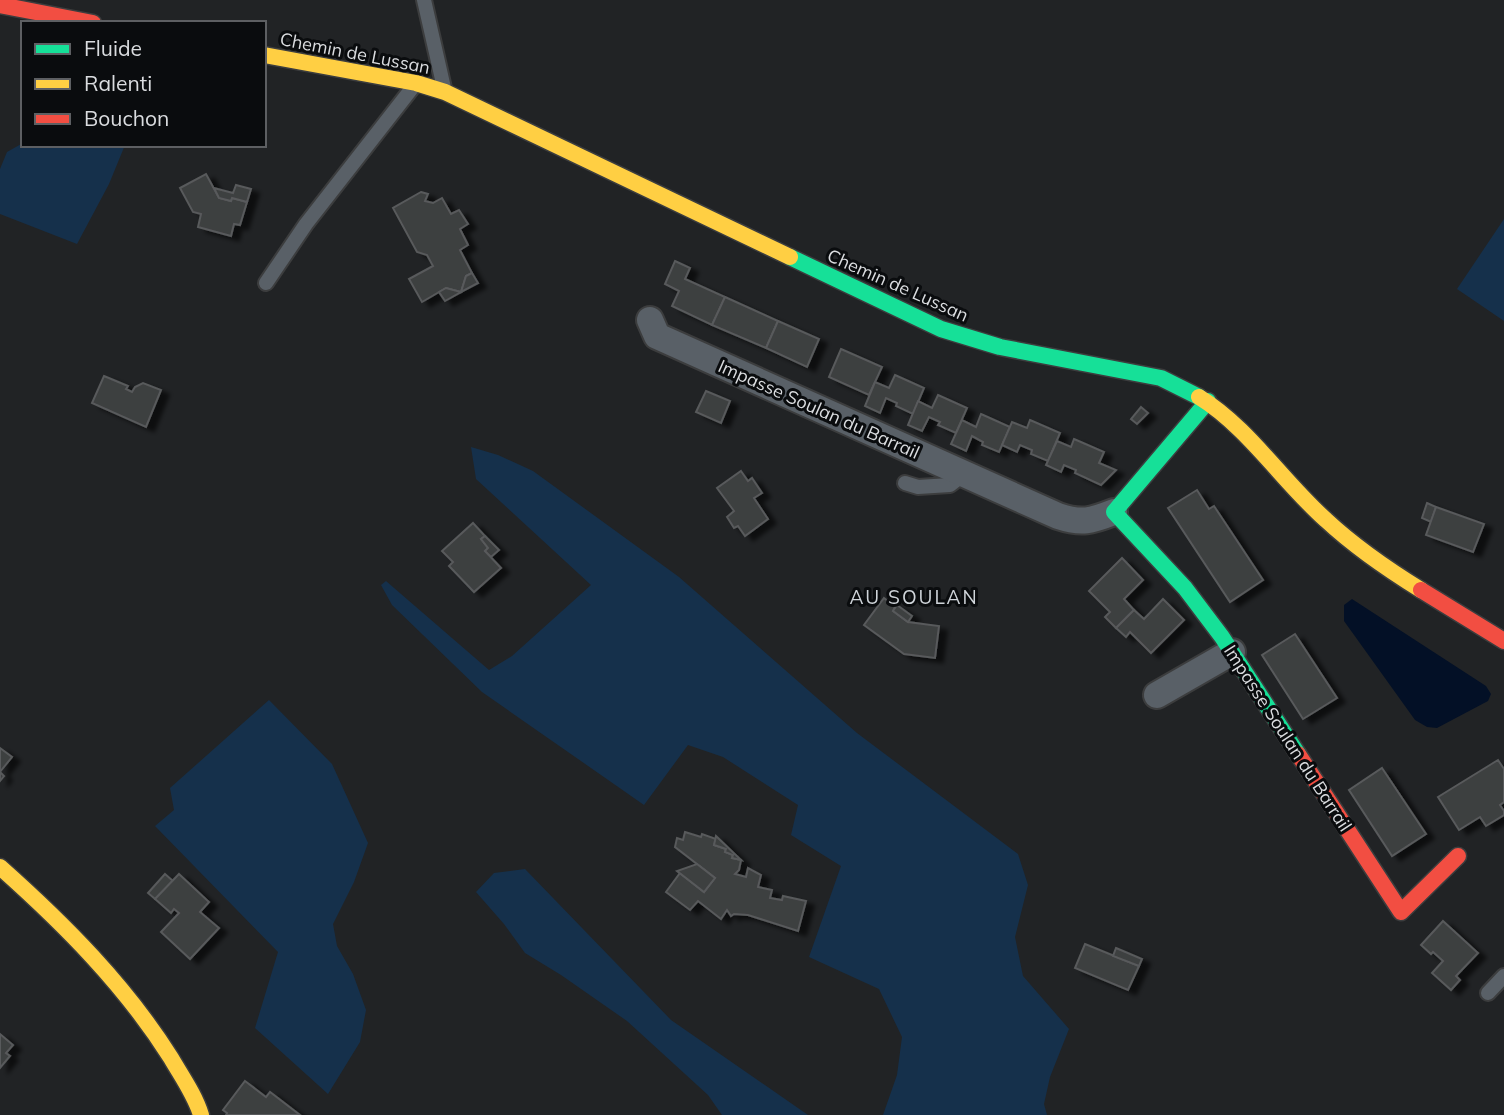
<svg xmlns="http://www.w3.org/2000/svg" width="1504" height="1115" viewBox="0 0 1504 1115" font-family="Mulish,sans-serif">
	<defs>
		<filter id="shadow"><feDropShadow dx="8" dy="4.5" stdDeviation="2" flood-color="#0009"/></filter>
	</defs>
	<rect width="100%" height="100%" fill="#212325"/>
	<g fill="#15304b">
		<polygon points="23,143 23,145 125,145 109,184 77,244 0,214 0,169 7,152"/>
		<polygon points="1504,219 1504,321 1457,289"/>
		<polygon points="471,447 498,455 533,471 679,577 857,733 1018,854 1028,885 1015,937 1023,976 1069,1029 1050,1077 1044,1104 1047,1115 883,1115 897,1075 902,1037 879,989 809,957 841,866 791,835 798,805 723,757 688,745 644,805 482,692 392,605 381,585 386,581 489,670 512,656 591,585 476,479"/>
		<polygon points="269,700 332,764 368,843 354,882 333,924 337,946 353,974 366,1010 360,1042 328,1094 255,1028 278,952 155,826 174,810 170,788"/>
		<polygon points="525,869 671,1020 808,1115 722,1115 708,1095 627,1021 561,975 525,953 504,924 476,892 494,873"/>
	</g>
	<polygon fill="#031026" points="1352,599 1486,686 1491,694 1488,701 1437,728 1427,727 1415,720 1344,621 1344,605"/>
	<g fill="#3e3f41" stroke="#585a5b" stroke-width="2" filter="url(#shadow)">
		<polygon points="206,174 219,198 231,201 232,198 247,202 240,225 234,224 231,236 198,227 201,214 193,212 180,188"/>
		<polygon points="236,185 251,189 247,202 232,198 231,201 219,198 214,188 233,193"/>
		<polygon points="421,192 428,194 425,201 433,203 442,198 451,214 459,210 468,224 460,229 468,245 460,250 472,273 466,276 461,292 446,288 422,302 409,279 433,266 427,255 417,252 393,208"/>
		<polygon points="675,261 690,268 685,279 725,297 712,325 672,306 679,291 665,284"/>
		<polygon points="472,273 478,283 461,292 466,276"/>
		<polygon points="446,288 461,292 445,301 439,292"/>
		<polygon points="725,297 778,321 766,348 712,325"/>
		<polygon points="778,321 819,339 807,367 766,348"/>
		<polygon points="841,349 882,367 869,395 829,377"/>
		<polygon points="895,375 924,388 913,414 896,406 897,403 886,398 880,413 865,406 875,382 889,388"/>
		<polygon points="104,376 128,386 126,389 132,392 135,387 143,383 161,390 146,427 92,403"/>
		<polygon points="706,391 730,401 721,423 696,412"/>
		<polygon points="938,395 967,408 956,433 938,425 940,422 929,417 922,431 908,425 918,401 932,408"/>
		<polygon points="1141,407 1148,413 1137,424 1131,419"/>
		<polygon points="981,414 1010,427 999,452 982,445 983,442 972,436 966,451 951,444 962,420 976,427"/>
		<polygon points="1030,420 1060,433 1048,461 1031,454 1032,450 1020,445 1017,452 1002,445 1012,422 1027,428"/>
		<polygon points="1074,439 1104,452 1099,463 1116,470 1101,485 1075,473 1076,470 1064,465 1061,472 1046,465 1057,441 1071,447"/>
		<polygon points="741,471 748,481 752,478 762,493 754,498 768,519 745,536 738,526 734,528 727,517 734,511 717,488"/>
		<polygon points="1197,490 1209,509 1214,506 1263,580 1230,602 1168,508"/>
		<polygon points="1427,503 1436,507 1431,522 1422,518"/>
		<polygon points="1436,507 1484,524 1473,552 1426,535"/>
		<polygon points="473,523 485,536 481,539 488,548 485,551 501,568 474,592 449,566 453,562 442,551"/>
		<polygon points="485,536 499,550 491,557 485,551 488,548 481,539"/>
		<polygon points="1122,558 1143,580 1124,599 1134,610 1116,628 1105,617 1110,612 1089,591"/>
		<polygon points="884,598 895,607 893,611 908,622 939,626 935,658 904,654 864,625"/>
		<polygon points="1163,599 1184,620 1151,653 1130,632 1126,637 1116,628 1134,610 1144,619"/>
		<polygon points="897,605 912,616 908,622 893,611"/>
		<polygon points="1295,634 1337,698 1303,719 1262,655"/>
		<polygon points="0,748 12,757 0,772 4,776 0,781"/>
		<polygon points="1498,760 1504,769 1504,802 1500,805 1504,811 1504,815 1486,826 1480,817 1459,830 1438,797"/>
		<polygon points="1382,768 1426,834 1392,856 1349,790"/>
		<polygon points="685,832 701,837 702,834 716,839 714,845 726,849 725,852 733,855 732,858 741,860 739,870 735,874 746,877 748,868 761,875 758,887 772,890 770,898 782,900 783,896 806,901 798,931 748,915 734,914 731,916 727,910 721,919 698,901 690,910 666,892 680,873 704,892 715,878 675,847 677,838 683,840"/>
		<polygon points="716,836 741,860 732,858 733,855 725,852 726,849 714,845"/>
		<polygon points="697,864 715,878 704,892 677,871"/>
		<polygon points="165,874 173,881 155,899 148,893"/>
		<polygon points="179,874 209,902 200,912 219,928 190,959 161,932 179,913 174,909 171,913 155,899"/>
		<polygon points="1443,921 1478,953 1456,976 1460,980 1451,990 1432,973 1443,961 1433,952 1431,954 1421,945"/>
		<polygon points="1085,944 1139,966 1128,990 1075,968"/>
		<polygon points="1116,948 1142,959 1139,966 1113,956"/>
		<polygon points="0,1034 13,1045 6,1053 10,1056 0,1068"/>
		<polygon points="245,1081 266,1097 270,1092 300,1115 226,1115 227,1113 223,1110"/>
	</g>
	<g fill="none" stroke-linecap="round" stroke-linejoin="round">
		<defs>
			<g id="lane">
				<polyline points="424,0 444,88"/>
				<polyline points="266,283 306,224 413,87"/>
				<polyline points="905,483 918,487 950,485 964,474"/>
				<polyline points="1488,993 1504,976"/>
			</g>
			<g id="street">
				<path d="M650,320L657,336L1058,516C1082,524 1091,521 1114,512"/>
				<polyline points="1157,695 1232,652"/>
			</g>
			<g id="fast">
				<polyline points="790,257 941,329 1000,347 1161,378 1199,397"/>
				<polyline points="1208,401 1114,512 1185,588 1222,637 1298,754"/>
			</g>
			<g id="slow">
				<polyline points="264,55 416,83 445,92 790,257"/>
				<path d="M1199,397C1248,427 1283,482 1326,520C1355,547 1387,569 1421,590"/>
				<path d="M0,867C64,924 125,985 171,1058C182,1077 195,1095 201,1115"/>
			</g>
			<g id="jam">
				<polyline points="0,5 93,23"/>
				<polyline points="1421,590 1504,641"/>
				<polyline points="1298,754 1401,912 1458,856"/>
			</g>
		</defs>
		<use href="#lane" stroke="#3c3d3e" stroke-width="18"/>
		<use href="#street" stroke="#3c3d3e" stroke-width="30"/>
		<use href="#fast" stroke="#3c3d3e" stroke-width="19"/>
		<use href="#slow" stroke="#3c3d3e" stroke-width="19"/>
		<use href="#jam" stroke="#3c3d3e" stroke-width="19"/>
		<use href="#lane" stroke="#596067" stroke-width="14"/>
		<use href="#street" stroke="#596067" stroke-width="26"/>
		<use href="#fast" stroke="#16e098" stroke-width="16"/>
		<use href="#slow" stroke="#ffcf43" stroke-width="16"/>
		<use href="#jam" stroke="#f24e42" stroke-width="16"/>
	</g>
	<g text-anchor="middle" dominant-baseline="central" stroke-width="6" stroke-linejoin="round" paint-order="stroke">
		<g font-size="18" fill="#dadcdf" stroke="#0a0c0e">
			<text transform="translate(355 53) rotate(11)">Chemin de Lussan</text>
			<text transform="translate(898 285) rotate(24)">Chemin de Lussan</text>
			<text transform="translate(819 409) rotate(24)">Impasse Soulan du Barrail</text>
			<text transform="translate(1288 738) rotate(57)">Impasse Soulan du Barrail</text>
		</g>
		<g font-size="19" letter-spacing="2" fill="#cfd4d9" stroke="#0a0c0e">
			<text x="914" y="597">AU SOULAN</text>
		</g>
	</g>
	<rect x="21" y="21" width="245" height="126" fill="#0a0c0e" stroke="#5d5f62" stroke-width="2"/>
	<rect x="35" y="44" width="35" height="10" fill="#16e098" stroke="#5d5f62" stroke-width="2"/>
	<text x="84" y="56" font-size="21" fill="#dadcdf">Fluide</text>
	<rect x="35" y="79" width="35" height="10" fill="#ffcf43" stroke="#5d5f62" stroke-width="2"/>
	<text x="84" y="91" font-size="21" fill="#dadcdf">Ralenti</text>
	<rect x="35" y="114" width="35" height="10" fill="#f24e42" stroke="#5d5f62" stroke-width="2"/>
	<text x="84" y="126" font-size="21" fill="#dadcdf">Bouchon</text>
</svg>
